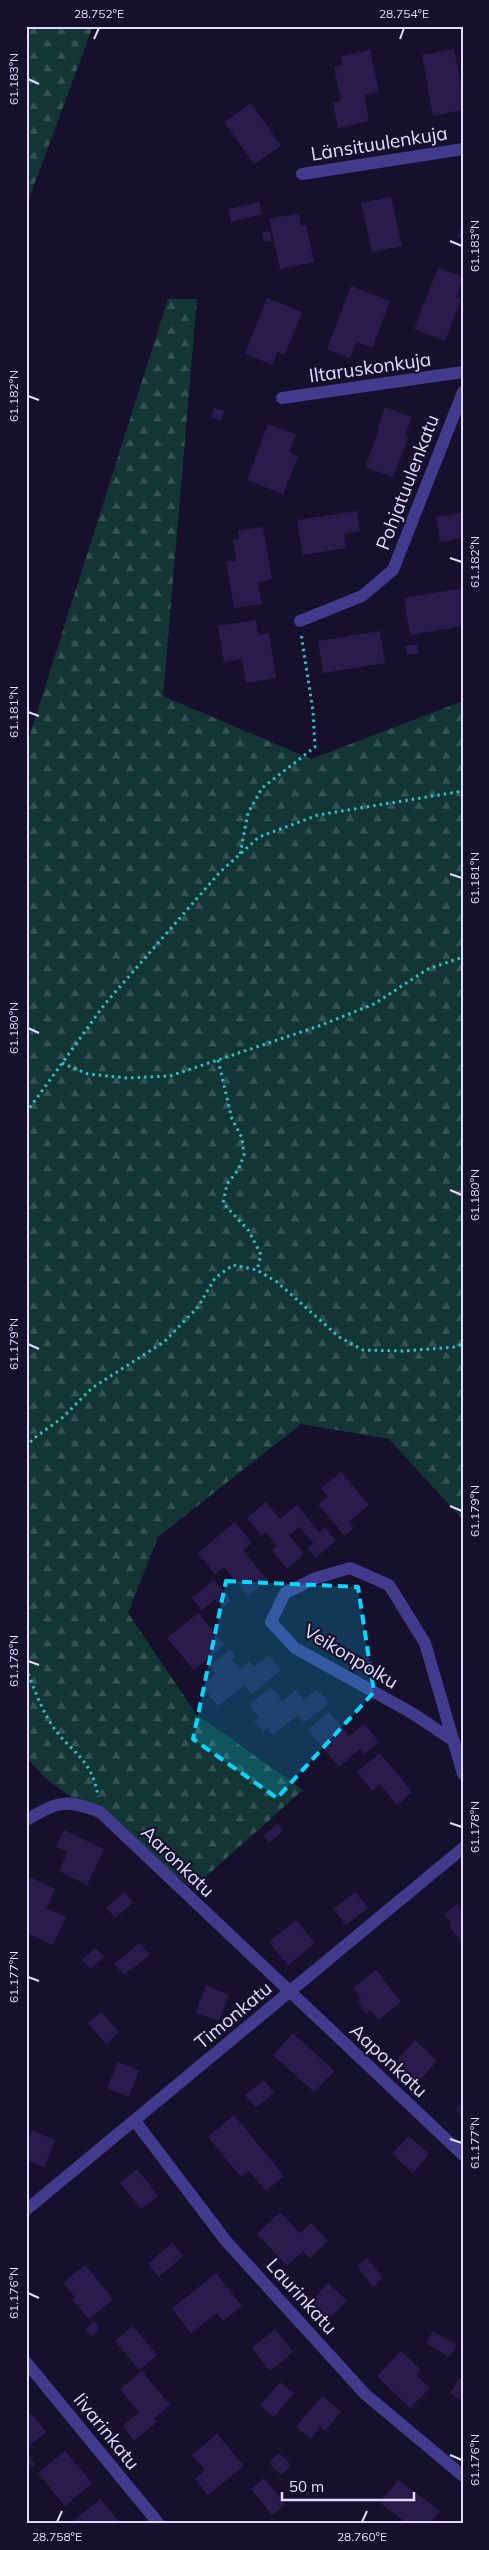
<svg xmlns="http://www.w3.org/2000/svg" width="489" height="2550" viewBox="0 0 489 2550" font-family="Mulish,sans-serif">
	<defs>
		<pattern id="forest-firs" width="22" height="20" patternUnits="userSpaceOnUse" patternTransform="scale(1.25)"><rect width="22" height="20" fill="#133536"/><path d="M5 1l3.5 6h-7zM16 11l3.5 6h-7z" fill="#355254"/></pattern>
	</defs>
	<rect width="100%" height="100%" fill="#17102c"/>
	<g fill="url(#forest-firs)">
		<polygon points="26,26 93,26 26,207"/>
		<polygon points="168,299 197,299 163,696 311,759 463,701 463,1520 389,1439 301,1424 158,1537 128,1613 196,1714 303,1790 193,1888 44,1777 26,1757 26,747"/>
	</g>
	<g fill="#291c4d">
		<polygon points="454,49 463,95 463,110 433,116 422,55"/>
		<polygon points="370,50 379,92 364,95 369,121 338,128 333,103 341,101 334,67 343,65 341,56"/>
		<polygon points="251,103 281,146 254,164 224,122"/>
		<polygon points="391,197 402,246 372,252 361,203"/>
		<polygon points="259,202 262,214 231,222 228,209"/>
		<polygon points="299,213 301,226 306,225 314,262 280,269 269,219"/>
		<polygon points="463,222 463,239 457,237"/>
		<polygon points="270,231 272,241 264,242 262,232"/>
		<polygon points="438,268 463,277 456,297 461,299 445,341 414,329"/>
		<polygon points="351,286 390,301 372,348 356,342 350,358 327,349"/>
		<polygon points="267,298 302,312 285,355 277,352 273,365 245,354"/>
		<polygon points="385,407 412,417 405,435 409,437 393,477 365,467 379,430 377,429"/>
		<polygon points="214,408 224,411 221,421 211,417"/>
		<polygon points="268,424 296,435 289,452 298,456 283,494 247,480"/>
		<polygon points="357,511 360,531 344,534 346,548 303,555 297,520"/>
		<polygon points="463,513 463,538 440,542 436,517"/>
		<polygon points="263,527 272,579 258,582 262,604 234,608 226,562 236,561 233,540 239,539 238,531"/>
		<polygon points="463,588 463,626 410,635 404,598"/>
		<polygon points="256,620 258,635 269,633 276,678 246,683 242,659 224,662 218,626"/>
		<polygon points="380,631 385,663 323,673 318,641"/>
		<polygon points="417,644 419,653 407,655 405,646"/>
		<polygon points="341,1472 369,1505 349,1522 354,1528 345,1536 318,1504 328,1497 321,1488"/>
		<polygon points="266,1502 280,1519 297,1505 319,1532 325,1527 336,1541 315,1558 308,1549 314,1544 300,1527 289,1535 304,1554 287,1569 272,1550 277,1546 266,1532 262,1536 247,1518"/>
		<polygon points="235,1522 252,1543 243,1550 267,1580 248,1596 224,1567 215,1574 198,1553"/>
		<polygon points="214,1580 231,1600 222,1608 215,1599 202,1610 192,1598"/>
		<polygon points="198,1613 225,1645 194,1670 167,1638"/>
		<polygon points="230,1649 236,1657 232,1660 240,1669 249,1661 254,1667 269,1655 281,1670 252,1694 244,1685 218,1706 202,1686 216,1674 210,1666"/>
		<polygon points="271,1687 282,1701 296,1690 304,1700 317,1689 329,1703 304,1723 298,1715 273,1735 267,1728 263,1732 254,1721 259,1718 249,1705"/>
		<polygon points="329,1712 349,1736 364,1724 379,1742 364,1754 360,1749 339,1767 308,1729"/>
		<polygon points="380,1753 412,1792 397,1805 380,1784 372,1791 357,1772"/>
		<polygon points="277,1824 284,1830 269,1843 263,1836"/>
		<polygon points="64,1830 104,1849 87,1885 59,1871 68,1852 56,1847"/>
		<polygon points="30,1877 55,1889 46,1908 66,1917 53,1945 26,1933 26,1885"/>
		<polygon points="125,1892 133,1903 115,1918 106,1907"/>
		<polygon points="355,1892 368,1908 346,1925 333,1909"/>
		<polygon points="457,1904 463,1912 463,1944 449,1926 452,1923 444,1914"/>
		<polygon points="296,1920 315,1943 288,1965 269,1942"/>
		<polygon points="140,1943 150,1955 124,1975 114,1964"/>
		<polygon points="95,1948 104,1957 91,1969 82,1960"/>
		<polygon points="376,1970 401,2002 378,2020 370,2010 366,2014 358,2002 361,1999 353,1988"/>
		<polygon points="206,1985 229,1995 219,2021 196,2012"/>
		<polygon points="101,2012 119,2032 106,2044 88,2023"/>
		<polygon points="293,2033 334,2071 314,2092 273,2055"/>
		<polygon points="415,2040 437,2061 418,2082 396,2061"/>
		<polygon points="118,2062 139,2070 129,2097 107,2088"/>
		<polygon points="264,2080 274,2093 256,2108 245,2095"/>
		<polygon points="463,2101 463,2117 455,2110"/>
		<polygon points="234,2115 284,2176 266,2191 249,2171 241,2177 208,2137"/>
		<polygon points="32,2130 55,2140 44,2167 26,2160 26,2145"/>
		<polygon points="409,2136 429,2154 413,2173 392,2154"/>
		<polygon points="137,2169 158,2196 141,2209 120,2183"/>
		<polygon points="280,2212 300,2233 311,2223 328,2241 310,2258 303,2251 287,2266 257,2234"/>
		<polygon points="172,2243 183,2256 159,2277 148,2264"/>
		<polygon points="367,2258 383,2278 373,2287 357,2266"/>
		<polygon points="85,2265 113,2299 89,2319 73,2300 75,2297 63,2283"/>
		<polygon points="216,2273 242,2306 223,2321 217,2313 191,2333 172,2309"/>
		<polygon points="328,2283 347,2301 328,2320 310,2303"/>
		<polygon points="94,2321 100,2328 92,2337 85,2330"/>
		<polygon points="133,2326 157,2355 139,2370 115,2341"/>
		<polygon points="275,2329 293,2352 270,2371 252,2348"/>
		<polygon points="433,2331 457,2345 449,2357 426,2343"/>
		<polygon points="401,2351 421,2370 416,2375 430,2388 410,2408 377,2376"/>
		<polygon points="142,2371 170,2405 154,2419 157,2422 134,2441 123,2426 139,2412 120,2389"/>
		<polygon points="463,2373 463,2401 450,2393"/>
		<polygon points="280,2382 294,2393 274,2417 260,2406"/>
		<polygon points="322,2396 341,2411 325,2431 320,2427 311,2439 296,2427"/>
		<polygon points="32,2414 46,2432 27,2448 26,2418"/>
		<polygon points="217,2434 244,2466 208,2495 195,2479 205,2470 192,2455"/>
		<polygon points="65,2451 92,2483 65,2506 38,2473"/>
		<polygon points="26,2453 35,2464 26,2471"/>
		<polygon points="279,2453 291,2465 281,2475 269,2463"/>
		<polygon points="264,2478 285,2504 272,2515 251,2489"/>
		<polygon points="398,2480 440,2511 430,2524 408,2524 380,2503"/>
		<polygon points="100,2499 121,2524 78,2524 75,2520"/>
	</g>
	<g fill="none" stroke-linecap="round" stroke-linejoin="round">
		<g stroke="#2dc1c1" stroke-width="3" stroke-dasharray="2.5 4" stroke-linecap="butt">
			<polyline points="240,854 248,813 262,788 315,747 313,711 301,634"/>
			<polyline points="218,1060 232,1119 242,1138 244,1155 238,1170 227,1184 223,1203 249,1231 261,1255 257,1270"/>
			<polyline points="62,1063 88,1074 127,1078 170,1076 319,1026 374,1004 428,969 463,957"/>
			<polyline points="26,1113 104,1005 220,872 259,837 318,815 463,791"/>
			<polyline points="26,1447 33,1439 62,1418 92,1388 164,1342 198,1307 215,1278 233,1265 257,1270 277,1282 339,1337 363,1350 403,1351 454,1347 463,1344"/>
			<path d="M26,1668C33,1686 40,1706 50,1722C68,1752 92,1756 98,1797"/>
		</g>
		<g stroke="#423a8c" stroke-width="12">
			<polyline points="302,174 463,149"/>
			<polyline points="282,398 463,372"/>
			<polyline points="300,621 362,596 393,570 463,392"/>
			<polyline points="454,1741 412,1713 295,1648 271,1622 285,1593 316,1578 350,1568 389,1585 425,1643 463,1774"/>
			<path d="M26,1820C58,1802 65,1798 100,1812L463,2155"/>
			<polyline points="135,2121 226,2241 365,2394 463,2476"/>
			<polyline points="26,2210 463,1848"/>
			<polyline points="26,2362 159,2524"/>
		</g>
	</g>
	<path fill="#07d8ff" fill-opacity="0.2" stroke="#07d8ff" stroke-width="4" stroke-dasharray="10 6" stroke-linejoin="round" d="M226,1581L358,1587L374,1692L277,1798L193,1739Z"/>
	<path fill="none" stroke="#e1dbff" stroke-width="2" d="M94,39L99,28M400,39L404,28M28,79L39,84M450,241L462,246M28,396L39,400M450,558L462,562M28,712L39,716M450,874L462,878M28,1028L39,1033M450,1190L462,1195M28,1344L39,1349M450,1506L462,1511M28,1661L39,1665M450,1823L462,1827M28,1977L39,1981M450,2139L462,2143M28,2293L39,2298M450,2455L462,2460M57,2522L62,2511M362,2522L367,2511"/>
	<g text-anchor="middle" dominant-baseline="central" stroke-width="4.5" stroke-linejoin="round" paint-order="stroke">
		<g font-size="19" fill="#e1dbff" stroke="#17102c">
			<text transform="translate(379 143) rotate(-9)">Länsituulenkuja</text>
			<text transform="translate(370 367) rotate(-8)">Iltaruskonkuja</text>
			<text transform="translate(407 482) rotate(-69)">Pohjatuulenkatu</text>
			<text transform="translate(351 1656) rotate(31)">Veikonpolku</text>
			<text transform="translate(178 1861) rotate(44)">Aaronkatu</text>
			<text transform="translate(233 2015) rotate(-40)">Timonkatu</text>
			<text transform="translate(389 2060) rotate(43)">Aaponkatu</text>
			<text transform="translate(302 2296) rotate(48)">Laurinkatu</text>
			<text transform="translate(107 2431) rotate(51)">Iivarinkatu</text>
		</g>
	</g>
	<rect width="489" height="2550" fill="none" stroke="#17102c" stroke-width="55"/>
	<path d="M282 2492v8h132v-8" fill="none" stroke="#e1dbff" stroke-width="2.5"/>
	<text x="289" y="2492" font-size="15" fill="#e1dbff" stroke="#17102c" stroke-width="4" paint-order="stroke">50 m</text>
	<rect x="28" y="28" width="434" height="2494" fill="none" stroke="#e1dbff" stroke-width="2"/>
	<g font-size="12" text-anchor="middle" fill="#e1dbff">
		<text x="99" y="18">28.752°E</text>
		<text x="404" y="18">28.754°E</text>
		<text transform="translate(14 79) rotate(-90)" y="4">61.183°N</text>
		<text transform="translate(475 246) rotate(-90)" y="4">61.183°N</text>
		<text transform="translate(14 396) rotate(-90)" y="4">61.182°N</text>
		<text transform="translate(475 562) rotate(-90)" y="4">61.182°N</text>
		<text transform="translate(14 712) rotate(-90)" y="4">61.181°N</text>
		<text transform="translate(475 878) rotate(-90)" y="4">61.181°N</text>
		<text transform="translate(14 1028) rotate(-90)" y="4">61.180°N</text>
		<text transform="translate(475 1195) rotate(-90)" y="4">61.180°N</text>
		<text transform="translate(14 1344) rotate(-90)" y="4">61.179°N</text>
		<text transform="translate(475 1511) rotate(-90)" y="4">61.179°N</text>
		<text transform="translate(14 1661) rotate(-90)" y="4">61.178°N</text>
		<text transform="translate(475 1827) rotate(-90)" y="4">61.178°N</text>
		<text transform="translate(14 1977) rotate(-90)" y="4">61.177°N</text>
		<text transform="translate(475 2143) rotate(-90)" y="4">61.177°N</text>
		<text transform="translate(14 2293) rotate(-90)" y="4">61.176°N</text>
		<text transform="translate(475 2460) rotate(-90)" y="4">61.176°N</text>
		<text x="57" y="2541">28.758°E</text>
		<text x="362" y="2541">28.760°E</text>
	</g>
</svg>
